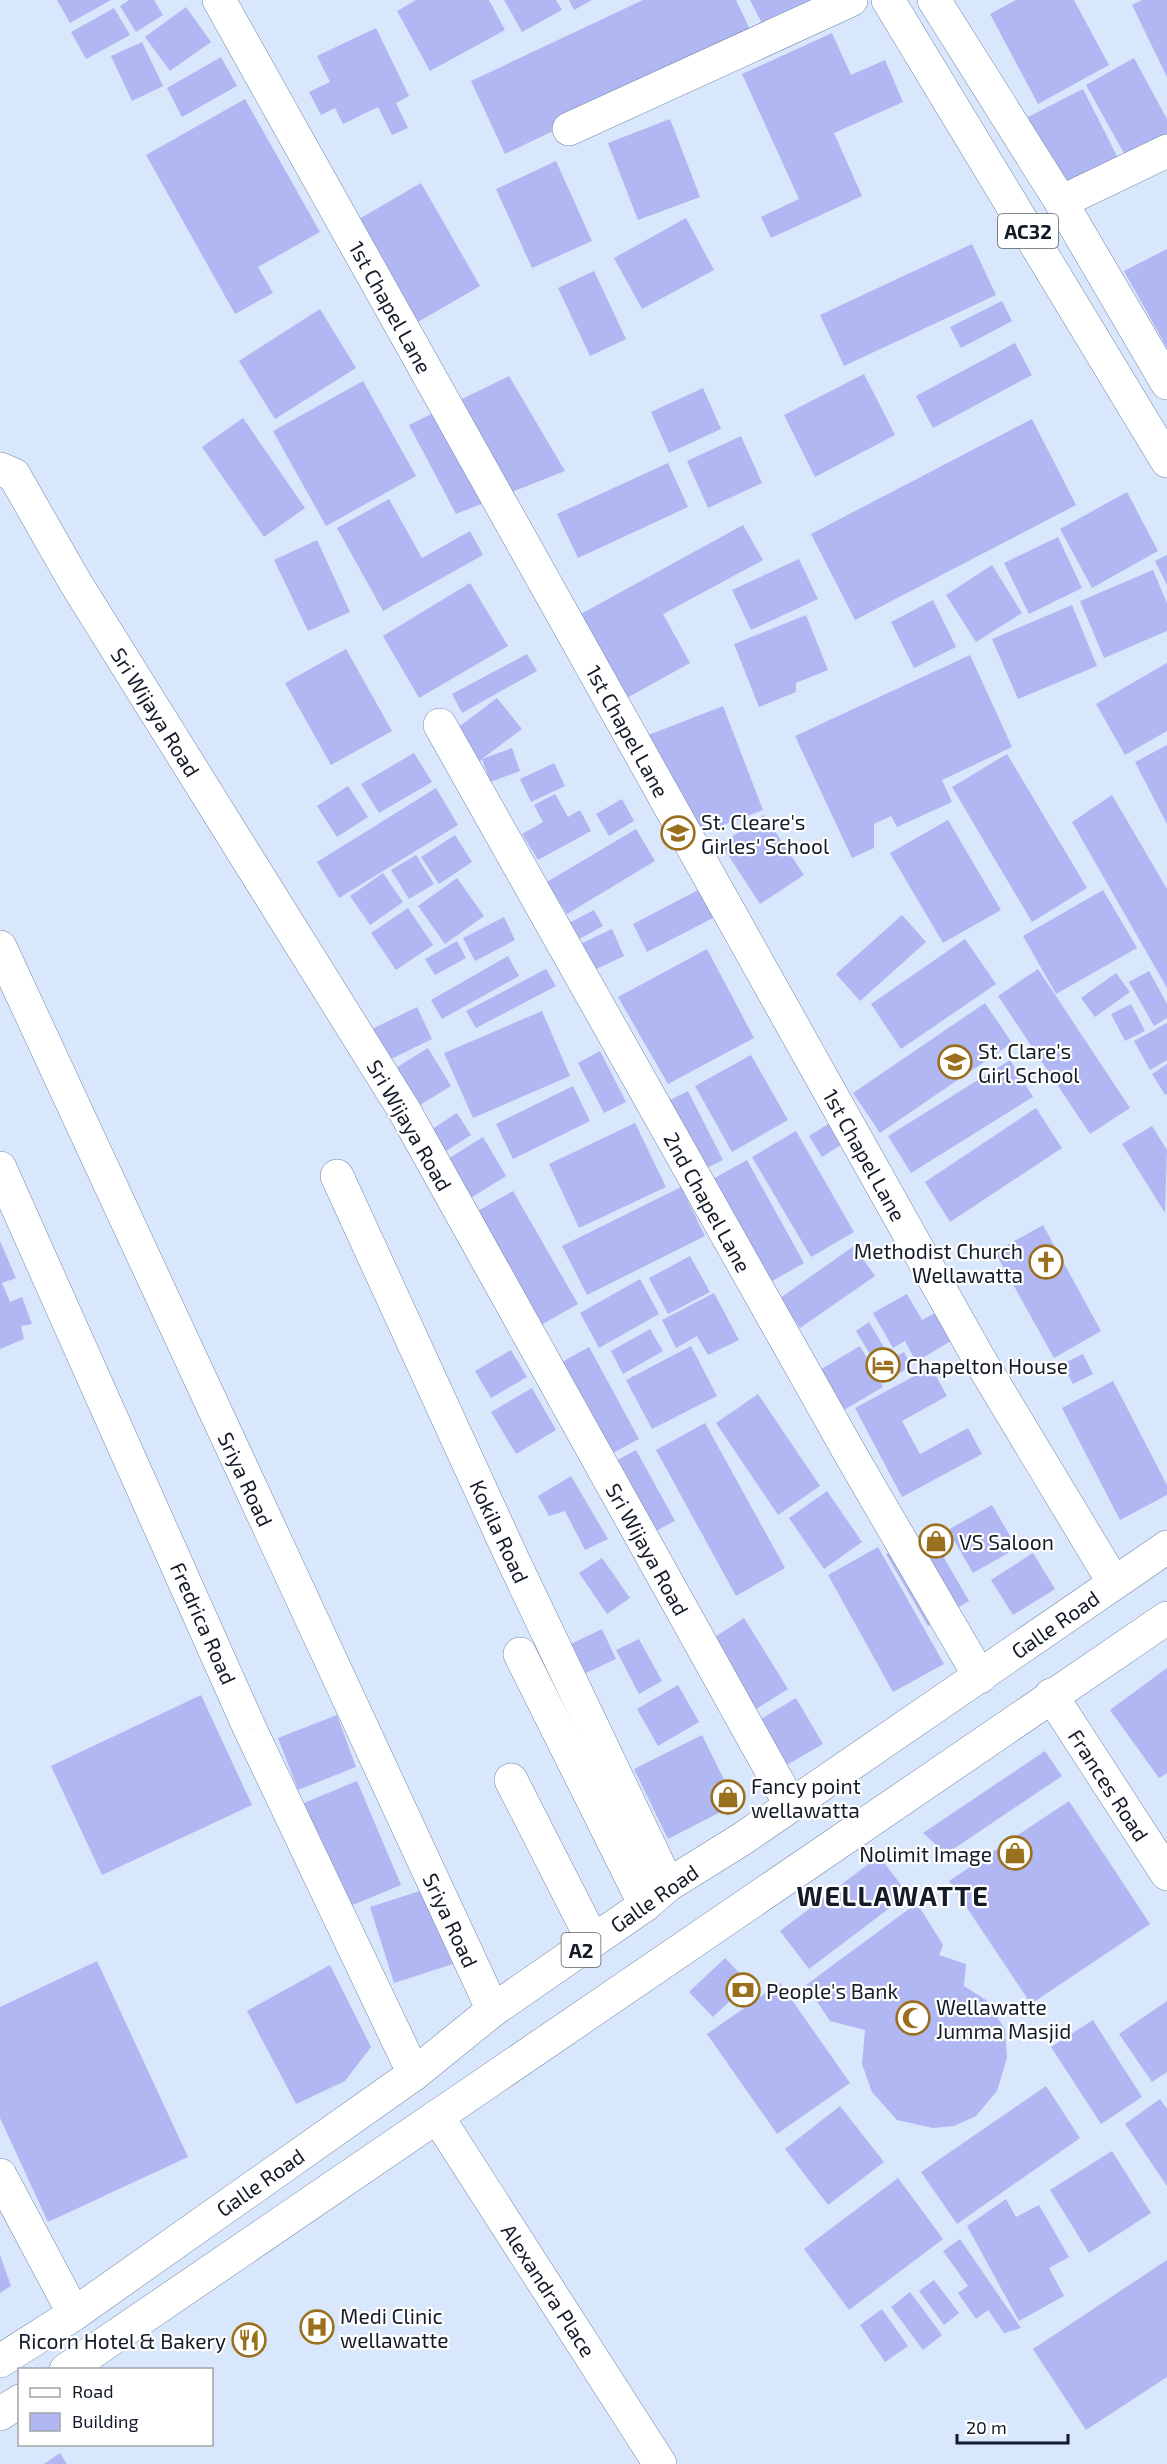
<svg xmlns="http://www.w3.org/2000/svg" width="1167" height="2464" viewBox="0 0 1167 2464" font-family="'Exo 2',sans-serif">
	<rect width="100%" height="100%" fill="#d9e7fc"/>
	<g fill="#b0b7f3">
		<polygon points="57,0 111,0 70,23"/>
		<polygon points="129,0 154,0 163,15 136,32 120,6"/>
		<polygon points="416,0 489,0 505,30 430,71 397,11"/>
		<polygon points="504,0 556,0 562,10 522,32"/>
		<polygon points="569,0 592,0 574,10"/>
		<polygon points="643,0 736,0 753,36 505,154 471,81"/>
		<polygon points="750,0 811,0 813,4 765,29"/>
		<polygon points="1016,0 1074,0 1109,65 1038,104 990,14"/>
		<polygon points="1142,0 1167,0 1167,77 1132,5"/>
		<polygon points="186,7 211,42 170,71 145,37"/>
		<polygon points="114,8 130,35 86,59 71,32"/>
		<polygon points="376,28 409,96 396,103 408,128 392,135 378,107 343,124 335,108 321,115 309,92 330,82 317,56"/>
		<polygon points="832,33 851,75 885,60 903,102 834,133 862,196 771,238 761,217 799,199 742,74"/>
		<polygon points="142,42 163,86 132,101 111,56"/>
		<polygon points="221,57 237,86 182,117 167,88"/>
		<polygon points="1134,58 1167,119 1167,135 1126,157 1086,85"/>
		<polygon points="1083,89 1120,162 1065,190 1028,117"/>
		<polygon points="245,99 320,232 258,267 273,293 235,314 146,155"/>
		<polygon points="670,119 700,197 638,220 608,143"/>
		<polygon points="556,161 592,241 532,268 496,189"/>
		<polygon points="421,183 480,286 394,336 335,233"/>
		<polygon points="686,218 714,270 642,309 614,258"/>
		<polygon points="972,244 996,295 844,366 820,315"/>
		<polygon points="1167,249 1167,348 1124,271"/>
		<polygon points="594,271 626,339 590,356 558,288"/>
		<polygon points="1002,301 1012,321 961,348 950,327"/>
		<polygon points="320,309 356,368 275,419 239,361"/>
		<polygon points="1015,343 1032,375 933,428 916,396"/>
		<polygon points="864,374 895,435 815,477 784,415"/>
		<polygon points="509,376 565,471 456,514 409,425"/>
		<polygon points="363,381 416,476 326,526 273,431"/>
		<polygon points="703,388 721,429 669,453 651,412"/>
		<polygon points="243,418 305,508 264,537 202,447"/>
		<polygon points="1032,419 1076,505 855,620 811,534"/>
		<polygon points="741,436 762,483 708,508 687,461"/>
		<polygon points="668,463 688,507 578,558 557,514"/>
		<polygon points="1127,492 1158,551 1092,588 1060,529"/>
		<polygon points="389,499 422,558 470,531 483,555 383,611 337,528"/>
		<polygon points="743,525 763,560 663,614 690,663 625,699 579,615"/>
		<polygon points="1058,537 1082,588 1029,614 1004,563"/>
		<polygon points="317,540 350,612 308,631 274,560"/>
		<polygon points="1167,555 1167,585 1155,561"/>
		<polygon points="799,559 818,599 751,630 732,590"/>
		<polygon points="992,565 1022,613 976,642 946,595"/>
		<polygon points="1153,570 1167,603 1167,631 1104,658 1080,601"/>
		<polygon points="470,583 508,646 419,698 383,636"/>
		<polygon points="933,600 956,647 914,668 891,622"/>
		<polygon points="1072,605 1097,666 1018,699 992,639"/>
		<polygon points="806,615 828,670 796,683 796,692 759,707 734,644"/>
		<polygon points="346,649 392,731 331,765 285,683"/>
		<polygon points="527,654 537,671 462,713 452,694"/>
		<polygon points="970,655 1012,747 942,780 952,802 897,827 891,816 874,824 874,848 852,858 795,736"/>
		<polygon points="1167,663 1167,731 1125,755 1096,704"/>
		<polygon points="497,698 522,729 482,759 512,748 520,771 490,782 482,759 477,765 452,732"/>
		<polygon points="723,706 763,810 686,839 646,736"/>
		<polygon points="1167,745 1167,824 1135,762"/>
		<polygon points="414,753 432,782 379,813 361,784"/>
		<polygon points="1007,754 1087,888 1032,922 952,787"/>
		<polygon points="554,763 565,786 531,802 520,779"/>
		<polygon points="348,786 368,817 337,837 317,806"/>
		<polygon points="436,788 458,825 339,898 317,862"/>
		<polygon points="555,794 568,817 580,810 591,831 538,860 522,834 543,822 534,805"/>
		<polygon points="1112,795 1167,889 1167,988 1072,822"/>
		<polygon points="622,799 634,821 609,836 596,814"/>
		<polygon points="764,815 804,875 760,904 721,844"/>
		<polygon points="948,820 1001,910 943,943 890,853"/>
		<polygon points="636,829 655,861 567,914 547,882"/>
		<polygon points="455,835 472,862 439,884 421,857"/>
		<polygon points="416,855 434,884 409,899 391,870"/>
		<polygon points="383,873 403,902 370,925 350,896"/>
		<polygon points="457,878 484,916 445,944 418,906"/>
		<polygon points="702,888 717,916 647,952 633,924"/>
		<polygon points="1103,890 1137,948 1056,994 1023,936"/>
		<polygon points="408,908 433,945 396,970 371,933"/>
		<polygon points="594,910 603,926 572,943 563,926"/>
		<polygon points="902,915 926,942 860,1001 836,974"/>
		<polygon points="504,917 515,940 475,961 463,938"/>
		<polygon points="612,929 624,956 588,973 576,946"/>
		<polygon points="965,939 996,984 901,1049 871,1004"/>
		<polygon points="457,941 466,958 435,975 425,959"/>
		<polygon points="707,949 754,1038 668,1084 618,997"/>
		<polygon points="508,956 519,976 442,1019 431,1000"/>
		<polygon points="546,969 556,986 476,1028 466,1011"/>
		<polygon points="1038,969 1130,1108 1090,1134 998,996"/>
		<polygon points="1149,971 1167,1004 1167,1018 1154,1026 1129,982"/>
		<polygon points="1116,973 1130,992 1095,1017 1081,998"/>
		<polygon points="985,1003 1012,1043 880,1133 853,1093"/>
		<polygon points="1131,1004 1145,1031 1125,1041 1111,1014"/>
		<polygon points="417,1007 432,1039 387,1061 372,1029"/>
		<polygon points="542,1011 570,1076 473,1118 444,1053"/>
		<polygon points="1167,1023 1167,1060 1150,1070 1134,1041"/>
		<polygon points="428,1048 451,1086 417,1107 394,1069"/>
		<polygon points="600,1051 626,1102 604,1113 578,1063"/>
		<polygon points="751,1055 788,1120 732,1152 695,1086"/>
		<polygon points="1010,1060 1033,1097 911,1173 888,1136"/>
		<polygon points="1167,1064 1167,1094 1165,1095 1152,1074"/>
		<polygon points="573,1086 590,1121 513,1159 496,1124"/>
		<polygon points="688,1091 723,1160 700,1171 666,1102"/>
		<polygon points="854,1108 866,1129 822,1157 809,1136"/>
		<polygon points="1036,1108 1062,1148 950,1222 925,1182"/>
		<polygon points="457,1113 471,1135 423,1166 409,1144"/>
		<polygon points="635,1123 666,1187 579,1228 549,1164"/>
		<polygon points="1152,1126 1167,1150 1165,1213 1122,1144"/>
		<polygon points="796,1131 854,1232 811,1257 752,1157"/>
		<polygon points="483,1137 506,1176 466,1201 443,1162"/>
		<polygon points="747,1160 804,1263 767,1284 711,1180"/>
		<polygon points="681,1187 705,1236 587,1295 562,1246"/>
		<polygon points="513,1191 578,1304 541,1325 476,1212"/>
		<polygon points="1043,1225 1101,1331 1054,1358 995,1252"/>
		<polygon points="0,1241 16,1278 2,1283 10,1302 22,1297 32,1324 21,1326 24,1339 0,1349"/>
		<polygon points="854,1246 875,1276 800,1328 780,1298"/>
		<polygon points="690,1256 710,1292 668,1314 649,1278"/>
		<polygon points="640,1279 659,1314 599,1348 580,1313"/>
		<polygon points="714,1293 739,1340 708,1355 697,1336 676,1348 662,1320"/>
		<polygon points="907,1294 922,1320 941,1310 956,1338 916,1362 905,1341 893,1348 873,1313"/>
		<polygon points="869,1322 891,1359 904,1352 912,1366 886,1381 856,1331"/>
		<polygon points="650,1329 663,1351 623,1374 611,1351"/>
		<polygon points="691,1346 717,1396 652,1429 626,1380"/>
		<polygon points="860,1346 883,1387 837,1414 813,1374"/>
		<polygon points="589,1347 639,1439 609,1455 560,1363"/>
		<polygon points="511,1350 527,1377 491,1398 475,1371"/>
		<polygon points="1083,1354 1093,1374 1073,1384 1062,1364"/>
		<polygon points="931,1367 947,1396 902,1421 920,1454 968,1428 982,1454 902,1497 855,1408"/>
		<polygon points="1113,1381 1167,1485 1167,1495 1120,1520 1062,1408"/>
		<polygon points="532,1388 556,1430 516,1454 491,1412"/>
		<polygon points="758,1394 820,1486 778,1515 716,1423"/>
		<polygon points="705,1423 785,1568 736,1596 656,1450"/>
		<polygon points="636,1450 675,1521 648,1535 610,1464"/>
		<polygon points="571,1476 608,1539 585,1550 565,1511 549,1516 538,1496"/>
		<polygon points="827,1491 862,1542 824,1569 789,1518"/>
		<polygon points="992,1505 1017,1548 973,1573 948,1530"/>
		<polygon points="928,1530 969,1601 928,1626 886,1554"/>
		<polygon points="878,1547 944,1664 893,1692 828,1575"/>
		<polygon points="1033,1553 1055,1589 1013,1615 991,1580"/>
		<polygon points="602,1558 630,1598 607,1614 579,1573"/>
		<polygon points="744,1618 788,1689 753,1711 709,1641"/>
		<polygon points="602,1629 616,1659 586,1673 571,1644"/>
		<polygon points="639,1639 662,1681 639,1694 616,1650"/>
		<polygon points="1167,1668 1167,1773 1159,1778 1110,1710"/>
		<polygon points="678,1685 699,1722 658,1746 637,1709"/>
		<polygon points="201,1695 252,1805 102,1875 51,1766"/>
		<polygon points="796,1698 823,1744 785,1766 758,1721"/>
		<polygon points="337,1715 356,1767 298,1790 278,1738"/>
		<polygon points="702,1735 736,1804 668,1839 634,1769"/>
		<polygon points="1045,1751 1062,1776 946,1854 923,1833"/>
		<polygon points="357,1781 401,1885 343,1909 299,1805"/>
		<polygon points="1069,1801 1150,1924 1031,2004 949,1881"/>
		<polygon points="879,1856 908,1894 809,1969 780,1931"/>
		<polygon points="432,1887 456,1963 394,1983 370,1907"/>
		<polygon points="917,1903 943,1945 939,1955 966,1964 964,1986 986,2000 1005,2029 1007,2058 997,2091 976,2116 954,2126 933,2128 897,2120 872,2092 862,2064 865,2030 830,2021 806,1985"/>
		<polygon points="725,1958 749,1983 713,2017 689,1992"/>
		<polygon points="97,1961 188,2157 48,2222 0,2118 0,2007"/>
		<polygon points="330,1965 371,2047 345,2081 296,2104 247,2011"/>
		<polygon points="780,1983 850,2083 777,2134 707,2034"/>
		<polygon points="1167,2001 1167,2072 1152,2082 1119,2034"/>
		<polygon points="1093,2020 1142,2097 1101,2124 1051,2047"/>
		<polygon points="1046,2086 1080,2138 957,2224 921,2172"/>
		<polygon points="1160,2099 1167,2109 1167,2186 1125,2124"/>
		<polygon points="840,2106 884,2162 828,2205 785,2149"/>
		<polygon points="1112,2151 1151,2213 1089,2253 1050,2190"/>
		<polygon points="898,2178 943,2239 849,2310 804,2249"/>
		<polygon points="1006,2199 1016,2217 1039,2205 1069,2257 1049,2268 1064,2296 1019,2321 967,2226"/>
		<polygon points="960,2239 1021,2328 1004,2333 988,2310 976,2319 958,2293 968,2286 943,2251"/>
		<polygon points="0,2255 11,2286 0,2293"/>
		<polygon points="1167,2260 1167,2377 1086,2430 1033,2349"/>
		<polygon points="934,2280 959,2313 944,2325 919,2291"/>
		<polygon points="910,2292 942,2335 923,2350 891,2307"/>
		<polygon points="882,2309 908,2346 885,2362 860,2325"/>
		<polygon points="60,2453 67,2464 44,2464"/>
	</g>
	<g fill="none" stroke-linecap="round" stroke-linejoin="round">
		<defs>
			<g id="minor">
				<polyline points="219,0 978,1357 1114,1583"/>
				<polyline points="569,129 851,0"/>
				<polyline points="1061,202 1167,151"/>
				<polyline points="0,469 14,475 75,582 404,1110 790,1804"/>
				<polyline points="440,725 852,1457 980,1677"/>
				<polyline points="0,947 493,2010"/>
				<polyline points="0,1168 250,1729 414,2074"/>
				<polyline points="337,1176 512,1558 668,1885"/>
				<polyline points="520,1654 645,1905"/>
				<polyline points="1051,1695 1167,1874"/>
				<polyline points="511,1780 593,1941"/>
				<polyline points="437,2116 660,2464"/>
				<polyline points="0,2175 74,2314"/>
			</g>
			<g id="major">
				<polyline points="888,0 1167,461"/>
				<polyline points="934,0 1061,202 1167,383"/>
			</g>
			<g id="highway">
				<polyline points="0,2361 74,2314 414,2074 493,2010 645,1905 668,1885 742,1839 1167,1547"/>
				<polyline points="66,2370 1167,1618"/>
				<polyline points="0,2414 20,2401"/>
			</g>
		</defs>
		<use href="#minor" stroke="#7387a7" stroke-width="34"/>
		<use href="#major" stroke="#7387a7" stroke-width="34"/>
		<use href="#highway" stroke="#7387a7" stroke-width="34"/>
		<use href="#minor" stroke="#fff" stroke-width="33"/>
		<use href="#major" stroke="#fff" stroke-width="33"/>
		<use href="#highway" stroke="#fff" stroke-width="33"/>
	</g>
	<defs>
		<symbol id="school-ring" viewBox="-11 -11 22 22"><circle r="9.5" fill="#fff" stroke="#9a6f1d" stroke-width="1.5"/><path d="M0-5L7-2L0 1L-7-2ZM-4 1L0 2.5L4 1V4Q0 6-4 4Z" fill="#9a6f1d"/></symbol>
		<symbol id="church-ring" viewBox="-11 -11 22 22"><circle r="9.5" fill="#fff" stroke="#9a6f1d" stroke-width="1.5"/><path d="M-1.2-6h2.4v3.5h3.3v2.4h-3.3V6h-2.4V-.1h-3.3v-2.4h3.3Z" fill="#9a6f1d"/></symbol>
		<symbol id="hotel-ring" viewBox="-11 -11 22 22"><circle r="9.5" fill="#fff" stroke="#9a6f1d" stroke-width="1.5"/><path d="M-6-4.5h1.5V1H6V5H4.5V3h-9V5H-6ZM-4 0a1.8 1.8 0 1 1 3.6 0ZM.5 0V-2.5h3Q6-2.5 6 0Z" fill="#9a6f1d"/></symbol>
		<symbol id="shop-ring" viewBox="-11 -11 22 22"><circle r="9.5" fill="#fff" stroke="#9a6f1d" stroke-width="1.5"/><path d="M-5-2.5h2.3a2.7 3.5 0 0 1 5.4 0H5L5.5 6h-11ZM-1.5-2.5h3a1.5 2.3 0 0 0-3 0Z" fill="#9a6f1d"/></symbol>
		<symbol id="bank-ring" viewBox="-11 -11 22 22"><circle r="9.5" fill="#fff" stroke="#9a6f1d" stroke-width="1.5"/><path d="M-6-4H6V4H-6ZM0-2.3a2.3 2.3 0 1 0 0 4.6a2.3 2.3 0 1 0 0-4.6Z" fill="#9a6f1d"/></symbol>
		<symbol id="mosque-ring" viewBox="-11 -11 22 22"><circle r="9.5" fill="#fff" stroke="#9a6f1d" stroke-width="1.5"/><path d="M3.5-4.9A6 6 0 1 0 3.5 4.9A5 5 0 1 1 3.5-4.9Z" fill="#9a6f1d"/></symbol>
		<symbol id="hospital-ring" viewBox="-11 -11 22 22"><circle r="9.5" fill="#fff" stroke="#9a6f1d" stroke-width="1.5"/><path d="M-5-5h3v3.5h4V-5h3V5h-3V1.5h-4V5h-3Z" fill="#9a6f1d"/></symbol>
		<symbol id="restaurant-ring" viewBox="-11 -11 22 22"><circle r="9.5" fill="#fff" stroke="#9a6f1d" stroke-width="1.5"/><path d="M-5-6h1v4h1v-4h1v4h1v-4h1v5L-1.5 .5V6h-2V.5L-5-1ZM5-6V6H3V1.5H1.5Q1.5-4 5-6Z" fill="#9a6f1d"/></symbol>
	</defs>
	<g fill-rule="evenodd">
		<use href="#school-ring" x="659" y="814" width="38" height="38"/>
		<use href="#school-ring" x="936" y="1043" width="38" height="38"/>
		<use href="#church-ring" x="1027" y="1243" width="38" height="38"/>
		<use href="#hotel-ring" x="864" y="1346" width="38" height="38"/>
		<use href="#shop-ring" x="917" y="1522" width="38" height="38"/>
		<use href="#shop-ring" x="709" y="1778" width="38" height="38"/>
		<use href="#shop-ring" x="996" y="1834" width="38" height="38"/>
		<use href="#bank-ring" x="724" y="1971" width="38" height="38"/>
		<use href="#mosque-ring" x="894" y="1999" width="38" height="38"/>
		<use href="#hospital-ring" x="298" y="2308" width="38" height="38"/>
		<use href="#restaurant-ring" x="230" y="2321" width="38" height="38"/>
	</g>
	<g text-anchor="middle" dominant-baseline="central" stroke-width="4.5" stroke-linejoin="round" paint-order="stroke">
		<g fill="#fff" stroke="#5a5f68" stroke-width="1.5">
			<rect x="998" y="214" width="60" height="34" rx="4.5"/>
			<rect x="561.5" y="1933" width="39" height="34" rx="4.5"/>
		</g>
		<g font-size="20" font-weight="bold" fill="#141b28">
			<text x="1028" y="231">AC32</text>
			<text x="581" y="1950">A2</text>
		</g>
		<g font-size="21" fill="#141b28" stroke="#fff">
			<text transform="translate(391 307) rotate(61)">1st Chapel Lane</text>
			<text transform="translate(156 712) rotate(58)">Sri Wijaya Road</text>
			<text transform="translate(628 731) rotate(61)">1st Chapel Lane</text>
			<text transform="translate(410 1125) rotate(60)">Sri Wijaya Road</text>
			<text transform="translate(865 1155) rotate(61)">1st Chapel Lane</text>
			<text transform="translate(708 1202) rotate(61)">2nd Chapel Lane</text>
			<text transform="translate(246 1479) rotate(65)">Sriya Road</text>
			<text transform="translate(500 1531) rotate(65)">Kokila Road</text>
			<text transform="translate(648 1549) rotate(61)">Sri Wijaya Road</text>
			<text transform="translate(204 1623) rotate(66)">Fredrica Road</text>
			<text transform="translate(1055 1624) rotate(-35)">Galle Road</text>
			<text transform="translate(1109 1785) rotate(57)">Frances Road</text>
			<text transform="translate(654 1898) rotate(-35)">Galle Road</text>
			<text transform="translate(451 1920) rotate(65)">Sriya Road</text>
			<text transform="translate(260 2182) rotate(-35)">Galle Road</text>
			<text transform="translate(549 2290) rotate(57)">Alexandra Place</text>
		</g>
		<g font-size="21" fill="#141b28" stroke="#fff" text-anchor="start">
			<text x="701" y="821">St. Cleare's<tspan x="701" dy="24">Girles' School</tspan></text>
			<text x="978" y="1050">St. Clare's<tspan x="978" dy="24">Girl School</tspan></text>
			<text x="1023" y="1250" text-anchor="end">Methodist Church<tspan x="1023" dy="24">Wellawatta</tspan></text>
			<text x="906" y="1365">Chapelton House</text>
			<text x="959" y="1541">VS Saloon</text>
			<text x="751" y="1785">Fancy point<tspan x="751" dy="24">wellawatta</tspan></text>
			<text x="992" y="1853" text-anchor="end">Nolimit Image</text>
			<text x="766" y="1990">People's Bank</text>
			<text x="936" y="2006">Wellawatte<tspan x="936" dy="24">Jumma Masjid</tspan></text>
			<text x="340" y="2315">Medi Clinic<tspan x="340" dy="24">wellawatte</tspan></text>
			<text x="226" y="2340" text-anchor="end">Ricorn Hotel &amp; Bakery</text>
		</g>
		<g font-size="27" font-weight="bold" letter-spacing="1.5" fill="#141b28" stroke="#fff">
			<text x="893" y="1895">WELLAWATTE</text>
		</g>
	</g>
	<rect x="18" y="2368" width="195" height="78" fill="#ffffff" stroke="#a1a4a9" stroke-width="1.5"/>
	<rect x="30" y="2388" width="30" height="9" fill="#ffffff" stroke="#a1a4a9" stroke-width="1.5"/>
	<text x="72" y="2398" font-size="18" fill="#141b28">Road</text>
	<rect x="30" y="2413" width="30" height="18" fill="#b0b7f3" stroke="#a1a4a9" stroke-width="1.5"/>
	<text x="72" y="2428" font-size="18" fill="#141b28">Building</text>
	<path d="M957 2434v9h111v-9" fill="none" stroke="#141b28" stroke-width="3"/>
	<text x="966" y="2434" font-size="18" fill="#141b28" stroke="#ffffff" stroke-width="4.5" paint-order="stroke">20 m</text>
</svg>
